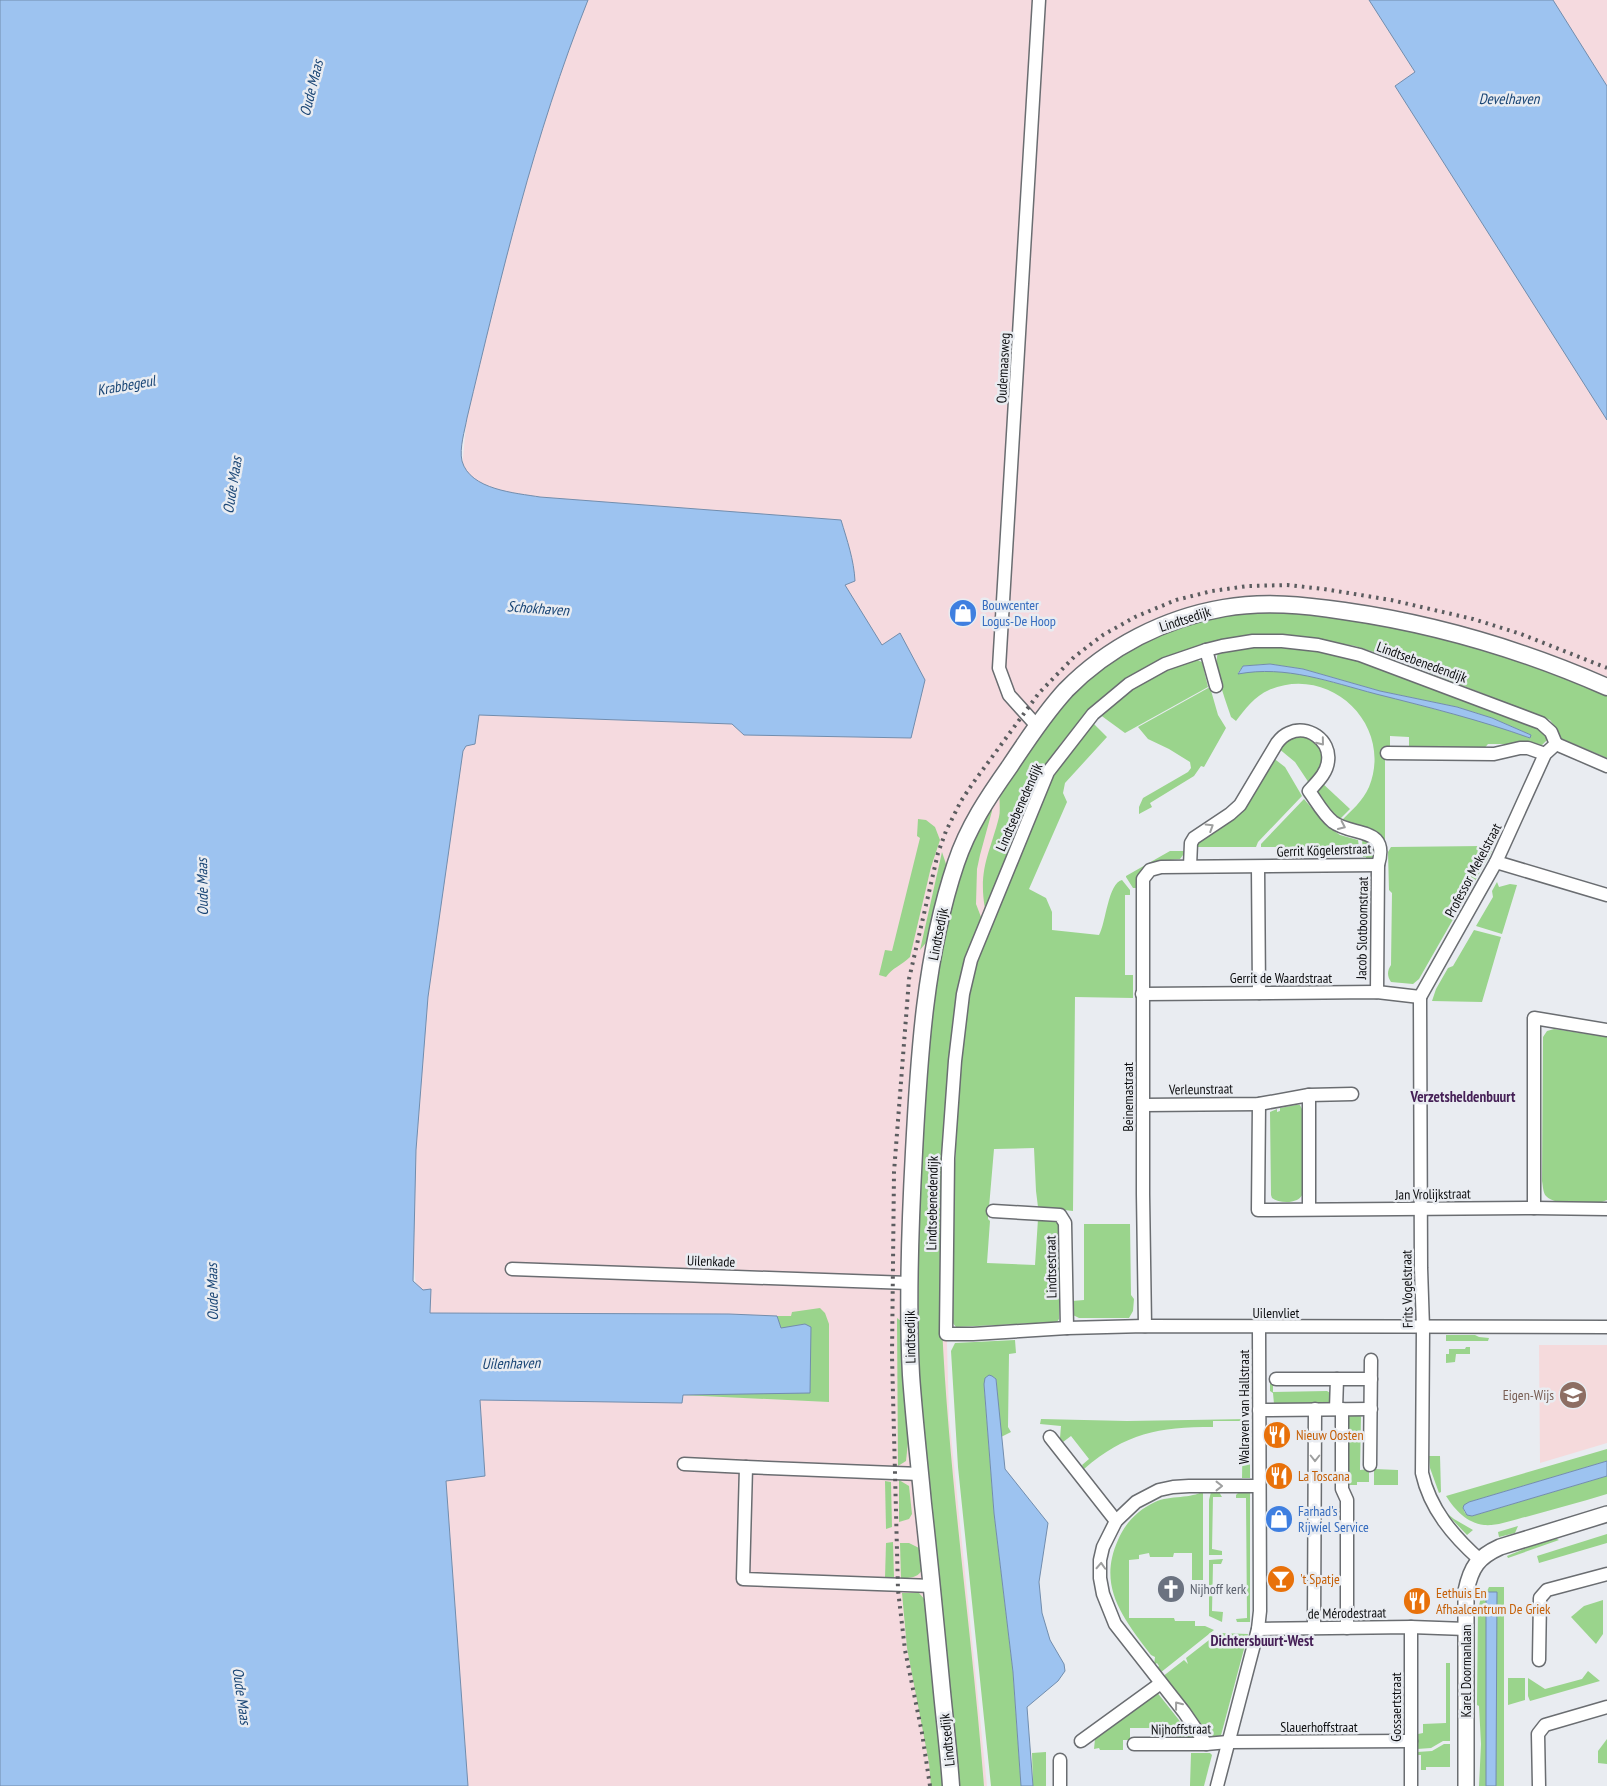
<svg xmlns="http://www.w3.org/2000/svg" width="1607" height="1786" viewBox="0 0 1607 1786" font-family="'PT Sans Narrow',sans-serif">
	<rect width="100%" height="100%" fill="#e9ecf1"/>
	<polygon fill="#f5dadf" points="558,0 1607,0 1607,705 1340,621 1164,639 1021,796 939,1054 949,1417 987,1786 468,1786 401,1143 494,115"/>
	<polygon fill="#f5dadc" points="1539,1345 1607,1345 1607,1443 1540,1463"/>
	<g fill="#9ad48c" fill-rule="evenodd">
		<path d="M1282,611L1410,627L1524,661L1607,695V758L1560,738L1556,728L1550,720L1393,658L1355,646L1319,640L1199,646L1086,717L1062,742L1042,778L989,908L985,909C978,869 990,853 999,817C1001,809 998,798 1001,791C1009,775 1021,761 1031,746C1075,680 1144,625 1225,615C1244,612 1263,612 1282,611Z"/>
		<path d="M1270,644L1354,657L1540,725L1548,739L1539,748L1531,744H1488L1482,751L1409,748V737L1390,736V750L1385,758V846L1340,822C1351,811 1363,801 1369,787C1394,725 1330,664 1269,690C1255,696 1245,709 1236,721L1231,717C1226,700 1211,666 1219,650ZM1270,664L1303,669L1380,691L1457,707L1492,718L1531,735L1530,738L1484,722L1302,674L1273,670H1257L1238,673L1243,666Z"/>
		<polygon points="1192,658 1202,662 1208,687 1125,733 1099,714 1139,683"/>
		<polygon points="1210,687 1218,715 1226,728 1204,767 1201,766 1194,776 1150,803 1152,807 1139,814 1139,807 1143,798 1188,772 1191,768 1190,762 1169,749 1148,739 1138,727"/>
		<path d="M1094,724L1107,737L1065,783L1063,793L1067,802L1029,889L1046,898L1052,912V930L1099,935C1106,923 1108,883 1122,880L1130,890V895H1125V975H1133V998L1075,997L1073,1211L1038,1207L1036,1191L1034,1148L994,1149L988,1219L990,1221L987,1263L1035,1265L1038,1219L1056,1220L1061,1224L1059,1319L1057,1322L956,1327L952,1322V1225L958,1103L967,1005L972,976L982,944L1041,798L1061,764Z"/>
		<polygon points="1293,734 1315,738 1325,759 1311,786 1295,762 1278,748"/>
		<polygon points="1272,757 1285,767 1302,796 1258,842 1256,847 1194,847 1194,845 1220,825"/>
		<polygon points="1321,782 1350,809 1338,821 1317,795 1317,792"/>
		<polygon points="1304,799 1327,826 1340,835 1358,840 1359,847 1261,847 1261,844"/>
		<path d="M990,807H992V811L980,855L977,869L976,904L981,917V925L964,972L942,1326C949,1480 972,1632 984,1786H958L920,1395C918,1348 918,1301 919,1255C919,1191 921,1129 927,1066C933,1002 941,937 958,876C965,852 978,829 990,807Z"/>
		<path d="M918,819L926,820L935,827L940,840L931,867L910,957C902,965 892,968 886,977L879,975L885,950L892,951L920,838L917,836Z"/>
		<polygon points="1362,838 1371,838 1377,858 1366,860 1366,857 1363,857"/>
		<path d="M1483,846L1492,851L1419,979L1413,984L1391,982C1387,976 1387,971 1391,965L1392,893L1389,890L1388,852L1391,847Z"/>
		<polygon points="1170,851 1186,851 1180,859 1161,861 1137,888 1133,888 1126,877 1126,876"/>
		<polygon points="942,852 947,867 929,939 920,950"/>
		<polygon points="1497,882 1499,887 1510,884 1517,885 1502,934 1476,926 1493,897 1492,891"/>
		<polygon points="1474,930 1501,937 1482,1002 1432,1001 1436,989 1448,968 1453,966"/>
		<path d="M1554,1029L1607,1037V1200L1602,1202C1588,1202 1556,1207 1546,1196C1543,1193 1543,1186 1542,1181L1543,1037L1547,1031Z"/>
		<path d="M1296,1105H1300L1303,1111V1193C1300,1204 1280,1204 1272,1198L1271,1195L1270,1112L1277,1109V1112L1280,1111V1108Z"/>
		<polygon points="1084,1224 1130,1224 1131,1295 1134,1299 1133,1311 1129,1318 1079,1318 1073,1315 1072,1301 1084,1300"/>
		<polygon points="820,1308 825,1313 829,1324 829,1402 682,1395 810,1392 804,1324 781,1329 777,1316 791,1316 792,1312"/>
		<polygon points="897,1318 901,1321 909,1433 906,1461 898,1466"/>
		<polygon points="1446,1335 1475,1335 1479,1337 1489,1338 1488,1341 1446,1341"/>
		<polygon points="1015,1340 1016,1353 1009,1354 1008,1427 1011,1432 1001,1437 996,1379 984,1384 994,1513 1013,1672 1021,1786 991,1786 958,1467 951,1351 955,1343"/>
		<polygon points="1466,1347 1470,1347 1470,1354 1456,1354 1455,1362 1446,1363 1446,1354 1449,1354 1449,1349 1465,1349"/>
		<polygon points="1270,1378 1273,1379 1273,1392 1327,1391 1332,1394 1331,1401 1327,1404 1274,1404 1273,1393 1270,1391"/>
		<polygon points="1350,1414 1360,1415 1361,1417 1360,1470 1369,1469 1369,1482 1357,1482 1357,1485 1348,1485 1348,1418"/>
		<path d="M1041,1419L1127,1421L1250,1419V1478H1242L1243,1421H1213V1427C1158,1427 1126,1433 1084,1469L1082,1465L1089,1459L1071,1436L1063,1442L1060,1438L1061,1426L1040,1424Z"/>
		<path d="M1607,1449V1461L1469,1502L1463,1508L1465,1513L1472,1516L1607,1476V1494C1577,1503 1548,1511 1518,1519C1507,1522 1495,1526 1484,1525C1467,1523 1455,1510 1446,1496Z"/>
		<polygon points="1429,1456 1440,1456 1441,1492 1439,1493 1430,1468"/>
		<polygon points="1374,1469 1398,1470 1398,1485 1374,1485"/>
		<polygon points="899,1480 909,1486 912,1514 909,1519 899,1522"/>
		<polygon points="885,1481 891,1482 892,1527 886,1529"/>
		<path d="M1203,1491V1580H1192V1553H1174L1173,1557H1150L1149,1553L1139,1555V1559L1129,1560V1618H1174L1175,1621H1195V1626H1205L1214,1630L1160,1673L1157,1668L1159,1666L1157,1663L1154,1665L1155,1657L1151,1655C1123,1618 1097,1587 1118,1540C1125,1523 1138,1510 1155,1502C1170,1495 1192,1499 1203,1491Z"/>
		<polygon points="1240,1491 1250,1493 1250,1622 1237,1622 1236,1619 1247,1618 1246,1498 1236,1498 1236,1495"/>
		<polygon points="1211,1492 1219,1492 1222,1497 1213,1497 1212,1549 1222,1551 1222,1555 1209,1555 1209,1500"/>
		<polygon points="1444,1511 1454,1519 1473,1530 1467,1535"/>
		<polygon points="1518,1526 1515,1533 1499,1537 1498,1532"/>
		<polygon points="1607,1534 1607,1543 1539,1563 1537,1556"/>
		<polygon points="1553,1537 1559,1540 1508,1558 1507,1556"/>
		<polygon points="893,1542 894,1578 885,1578 886,1543"/>
		<path d="M900,1543H909L919,1548C926,1568 924,1579 901,1578Z"/>
		<polygon points="1223,1559 1221,1564 1213,1564 1212,1611 1223,1612 1222,1622 1209,1616 1209,1560"/>
		<polygon points="1489,1587 1504,1587 1504,1786 1496,1786 1496,1717 1488,1592 1486,1593 1486,1786 1479,1786 1481,1744 1479,1706 1477,1705 1478,1609 1483,1590 1487,1591"/>
		<polygon points="902,1593 919,1593 926,1601 945,1786 931,1786 929,1763 907,1648"/>
		<polygon points="1603,1600 1603,1634 1596,1644 1571,1617 1584,1606"/>
		<polygon points="1218,1633 1248,1634 1220,1739 1214,1740 1208,1737 1162,1677 1184,1660 1188,1664 1186,1658"/>
		<polygon points="1446,1663 1450,1663 1450,1741 1443,1741 1431,1748 1417,1749 1418,1734 1423,1733 1423,1724 1446,1723"/>
		<polygon points="1588,1671 1600,1681 1530,1701 1528,1696 1528,1678 1545,1689 1582,1679"/>
		<polygon points="1508,1678 1525,1678 1525,1700 1508,1705"/>
		<polygon points="1156,1691 1194,1739 1177,1740 1177,1728 1130,1728 1130,1740 1123,1740 1123,1750 1100,1750 1099,1748 1094,1749 1095,1739"/>
		<polygon points="1607,1739 1607,1764 1598,1763 1598,1751"/>
		<polygon points="1444,1744 1450,1744 1450,1767 1426,1767 1426,1770 1421,1770 1421,1755 1417,1755 1417,1752 1432,1751"/>
		<polygon points="1046,1752 1046,1786 1033,1786 1032,1753"/>
		<polygon points="1191,1753 1210,1753 1212,1755 1204,1786 1190,1786"/>
	</g>
	<g fill="#9dc3f0" stroke="#728dad">
		<path d="M0,0H588C534,135 501,276 467,418C465,430 459,448 462,461C470,490 516,493 540,497L841,520C847,540 854,560 855,581L845,585L882,645L900,633L925,680L911,738L744,735L732,724L479,715L475,744L466,746L463,751L428,997L416,1150L413,1281L423,1290L431,1289L430,1313L729,1314L777,1316L781,1328L805,1324L811,1327L810,1393L683,1395L682,1403L480,1400L485,1476L446,1481L468,1786H0Z"/>
		<polygon points="1369,0 1553,0 1607,86 1607,420 1395,86 1415,72"/>
		<path d="M1270,664L1303,669L1380,691L1457,707L1492,718L1531,735L1530,738C1480,720 1428,707 1376,694C1330,682 1286,665 1238,674L1243,666Z"/>
		<polygon points="989,1375 992,1376 996,1379 1005,1469 1048,1523 1039,1582 1042,1613 1050,1640 1064,1664 1065,1671 1058,1681 1027,1707 1033,1786 1021,1786 1013,1672 994,1513 984,1384 985,1378"/>
		<polygon points="1607,1461 1607,1476 1472,1516 1467,1515 1463,1508 1464,1505 1469,1502"/>
		<polygon points="1488,1592 1497,1592 1496,1786 1486,1786 1486,1593"/>
	</g>
	<g fill="none" stroke-linecap="round" stroke-linejoin="round">
		<defs>
			<g id="minor">
				<polyline points="1206,650 1216,686"/>
				<polyline points="1037,726 1009,695 999,668 1039,0"/>
				<polyline points="1556,744 1551,732 1541,723 1360,655 1318,645 1282,641 1253,641 1222,646 1206,650 1165,664 1129,684 1093,714 1048,772 971,960 963,994 955,1061 948,1158 946,1334 973,1334 1067,1328 1145,1326 1607,1327"/>
				<polyline points="1556,744 1607,766"/>
				<polyline points="1387,753 1494,754 1520,748 1528,748 1545,754"/>
				<polyline points="1496,862 1607,895"/>
				<path d="M1190,866L1191,843L1194,838L1230,814L1240,805L1277,743C1280,739 1284,735 1289,733C1307,724 1331,740 1328,761C1327,773 1317,782 1309,791C1317,802 1323,814 1333,822C1353,837 1390,826 1378,865L1377,992"/>
				<polyline points="1258,867 1259,993"/>
				<polyline points="1142,994 1377,992 1420,997"/>
				<path d="M1420,997L1421,1268L1423,1328L1422,1473C1430,1509 1453,1536 1480,1560"/>
				<polyline points="1420,997 1496,862 1545,754 1556,744"/>
				<polyline points="1259,1104 1258,1210 1534,1208 1607,1209"/>
				<polyline points="1143,1105 1259,1104 1309,1095 1352,1094"/>
				<polyline points="1534,1208 1534,1018 1607,1030"/>
				<polyline points="1309,1209 1309,1095"/>
				<polyline points="993,1211 1060,1215 1065,1223 1067,1328"/>
				<polyline points="512,1269 909,1283"/>
				<polyline points="1145,1326 1143,1194 1143,879 1150,870 1161,867 1378,865"/>
				<polyline points="1276,1379 1371,1379"/>
				<polyline points="1336,1409 1337,1379"/>
				<polyline points="1342,1409 1342,1489 1347,1500 1347,1628"/>
				<polyline points="1259,1410 1371,1409"/>
				<polyline points="1050,1437 1116,1521"/>
				<polyline points="684,1464 746,1467"/>
				<polyline points="1370,1465 1371,1360"/>
				<polyline points="920,1474 746,1467 743,1579 932,1586"/>
				<polyline points="1411,1627 1411,1786"/>
				<polyline points="1314,1628 1315,1409"/>
				<polyline points="1258,1629 1411,1627 1466,1629"/>
				<polyline points="1539,1660 1540,1598 1547,1590 1607,1574"/>
				<polyline points="1081,1741 1161,1683"/>
				<polyline points="1134,1744 1206,1744 1228,1742 1411,1741"/>
				<polyline points="1206,1744 1184,1712 1115,1624 1103,1594 1100,1578 1100,1560 1103,1547 1116,1521 1136,1502 1159,1490 1173,1487 1189,1486 1259,1486"/>
				<polyline points="1060,1786 1060,1760"/>
				<polyline points="1217,1786 1258,1629 1260,1611 1259,1328"/>
				<polyline points="1539,1786 1538,1734 1545,1725 1607,1707"/>
			</g>
			<path id="tertiary" d="M1466,1786V1591C1471,1567 1478,1557 1500,1547L1607,1514"/>
			<path id="secondary" d="M951,1786C949,1755 945,1723 942,1692C936,1629 930,1566 923,1504C919,1461 914,1418 911,1375C907,1301 910,1226 914,1152C919,1056 925,955 956,863C968,827 988,797 1010,766C1027,740 1045,713 1066,690C1108,647 1165,618 1224,608C1264,601 1304,605 1344,611C1435,624 1523,650 1607,687"/>
		</defs>
		<use href="#minor" stroke="#6a6d71" stroke-width="15"/>
		<use href="#tertiary" stroke="#6a6d71" stroke-width="18"/>
		<use href="#secondary" stroke="#6a6d71" stroke-width="19"/>
		<use href="#minor" stroke="#fff" stroke-width="12"/>
		<use href="#tertiary" stroke="#fff" stroke-width="15"/>
		<use href="#secondary" stroke="#fff" stroke-width="16"/>
		<polyline stroke="#5b5c5f" stroke-width="4" stroke-dasharray="2.5 5" stroke-linecap="butt" points="930,1786 922,1733 905,1650 898,1590 892,1356 894,1172 909,979 938,853 946,831 961,801 973,783 1039,693 1074,657 1103,635 1135,617 1176,600 1212,591 1248,586 1287,585 1324,589 1391,600 1473,619 1521,634 1607,668"/>
	</g>
	<defs><path id="oneway-chevron" d="M-2-3.5L2.5 0L-2 3.5" fill="none" stroke-width="1.6" stroke-linecap="round" stroke-linejoin="round" transform="scale(1.25)"/></defs>
	<g stroke="#9e9f9f">
		<use href="#oneway-chevron" transform="translate(1321 742) rotate(51)"/>
		<use href="#oneway-chevron" transform="translate(1342 826) rotate(25)"/>
		<use href="#oneway-chevron" transform="translate(1210 827) rotate(-32)"/>
		<use href="#oneway-chevron" transform="translate(1315 1458) rotate(90)"/>
		<use href="#oneway-chevron" transform="translate(1219 1486)"/>
		<use href="#oneway-chevron" transform="translate(1101 1566) rotate(-87)"/>
		<use href="#oneway-chevron" transform="translate(1178 1705) rotate(-128)"/>
	</g>
	<defs>
		<symbol id="shop-disc" viewBox="-11 -11 22 22"><circle r="9.5" fill="#3f7fe0" stroke="#e9ecf1"/><path d="M-5-2.5h2.3a2.7 3.5 0 0 1 5.4 0H5L5.5 6h-11ZM-1.5-2.5h3a1.5 2.3 0 0 0-3 0Z" fill="#fff"/></symbol>
		<symbol id="school-disc" viewBox="-11 -11 22 22"><circle r="9.5" fill="#8d6e63" stroke="#e9ecf1"/><path d="M0-5L7-2L0 1L-7-2ZM-4 1L0 2.5L4 1V4Q0 6-4 4Z" fill="#fff"/></symbol>
		<symbol id="restaurant-disc" viewBox="-11 -11 22 22"><circle r="9.5" fill="#e8710a" stroke="#e9ecf1"/><path d="M-5-6h1v4h1v-4h1v4h1v-4h1v5L-1.5 .5V6h-2V.5L-5-1ZM5-6V6H3V1.5H1.5Q1.5-4 5-6Z" fill="#fff"/></symbol>
		<symbol id="bar-disc" viewBox="-11 -11 22 22"><circle r="9.5" fill="#e8710a" stroke="#e9ecf1"/><path d="M-6-5H6L.8 .8V4.5H3.5V6h-7V4.5H-.8V.8Z" fill="#fff"/></symbol>
		<symbol id="church-disc" viewBox="-11 -11 22 22"><circle r="9.5" fill="#6b7280" stroke="#e9ecf1"/><path d="M-1.2-6h2.4v3.5h3.3v2.4h-3.3V6h-2.4V-.1h-3.3v-2.4h3.3Z" fill="#fff"/></symbol>
	</defs>
	<g fill-rule="evenodd">
		<use href="#shop-disc" x="947" y="597" width="32" height="32"/>
		<use href="#school-disc" x="1557" y="1379" width="32" height="32"/>
		<use href="#restaurant-disc" x="1261" y="1419" width="32" height="32"/>
		<use href="#restaurant-disc" x="1263" y="1460" width="32" height="32"/>
		<use href="#shop-disc" x="1263" y="1503" width="32" height="32"/>
		<use href="#bar-disc" x="1265" y="1563" width="32" height="32"/>
		<use href="#church-disc" x="1155" y="1573" width="32" height="32"/>
		<use href="#restaurant-disc" x="1401" y="1585" width="32" height="32"/>
	</g>
	<g text-anchor="middle" dominant-baseline="central" stroke-width="5" stroke-linejoin="round" paint-order="stroke">
		<g font-size="14" fill="#0d0e10" stroke="#e9ecf1">
			<text transform="translate(1003 368) rotate(-87)">Oudemaasweg</text>
			<text transform="translate(1185 619) rotate(-18)">Lindtsedijk</text>
			<text transform="translate(1422 662) rotate(20)">Lindtsebenedendijk</text>
			<text transform="translate(1019 807) rotate(-66)">Lindtsebenedendijk</text>
			<text transform="translate(1324 850) rotate(-2)">Gerrit Kögelerstraat</text>
			<text transform="translate(1473 870) rotate(-62)">Professor Mekelstraat</text>
			<text transform="translate(1362 928) rotate(-89)">Jacob Slotboomstraat</text>
			<text transform="translate(938 934) rotate(-79)">Lindtsedijk</text>
			<text x="1281" y="978">Gerrit de Waardstraat</text>
			<text transform="translate(1201 1089) rotate(-1)">Verleunstraat</text>
			<text transform="translate(1128 1097) rotate(-90)">Beinemastraat</text>
			<text transform="translate(1433 1194) rotate(-1)">Jan Vrolijkstraat</text>
			<text transform="translate(932 1203) rotate(-89)">Lindtsebenedendijk</text>
			<text transform="translate(711 1261) rotate(2)">Uilenkade</text>
			<text transform="translate(1051 1267) rotate(-91)">Lindtsestraat</text>
			<text transform="translate(1407 1289) rotate(-91)">Frits Vogelstraat</text>
			<text x="1276" y="1313">Uilenvliet</text>
			<text transform="translate(910 1337) rotate(-91)">Lindtsedijk</text>
			<text transform="translate(1244 1407) rotate(-90)">Walraven van Hallstraat</text>
			<text transform="translate(1347 1613) rotate(-1)">de Mérodestraat</text>
			<text transform="translate(1466 1671) rotate(-90)">Karel Doormanlaan</text>
			<text transform="translate(1396 1707) rotate(-90)">Gossaertstraat</text>
			<text x="1319" y="1727">Slauerhoffstraat</text>
			<text transform="translate(1181 1729) rotate(-1)">Nijhoffstraat</text>
			<text transform="translate(947 1740) rotate(-96)">Lindtsedijk</text>
		</g>
		<g font-size="14" fill="#366cbe" stroke="#e9ecf1" text-anchor="start">
			<text x="982" y="605">Bouwcenter<tspan x="982" dy="16">Logus-De Hoop</tspan></text>
			<text x="1298" y="1511">Farhad's<tspan x="1298" dy="16">Rijwiel Service</tspan></text>
		</g>
		<g font-size="14" fill="#785e54" stroke="#e9ecf1" text-anchor="end">
			<text x="1554" y="1395">Eigen-Wijs</text>
		</g>
		<g font-size="14" fill="#c56008" stroke="#e9ecf1" text-anchor="start">
			<text x="1296" y="1435">Nieuw Oosten</text>
			<text x="1298" y="1476">La Toscana</text>
			<text x="1300" y="1579">'t Spatje</text>
			<text x="1436" y="1593">Eethuis En<tspan x="1436" dy="16">Afhaalcentrum De Griek</tspan></text>
		</g>
		<g font-size="14" fill="#5b616d" stroke="#e9ecf1" text-anchor="start">
			<text x="1190" y="1589">Nijhoff kerk</text>
		</g>
		<g font-size="15" font-style="italic" fill="#194575" stroke="#e9ecf1">
			<text transform="translate(311 88) rotate(-76)">Oude Maas</text>
			<text x="1509" y="98">Develhaven</text>
			<text transform="translate(126 385) rotate(-10)">Krabbegeul</text>
			<text transform="translate(232 485) rotate(-81)">Oude Maas</text>
			<text transform="translate(538 608) rotate(4)">Schokhaven</text>
			<text transform="translate(202 887) rotate(-91)">Oude Maas</text>
			<text transform="translate(212 1292) rotate(-91)">Oude Maas</text>
			<text transform="translate(511 1363) rotate(-1)">Uilenhaven</text>
			<text transform="translate(242 1696) rotate(82)">Oude Maas</text>
		</g>
		<g font-size="15" font-weight="bold" fill="#451f56" stroke="#e9ecf1">
			<text x="1463" y="1096">Verzetsheldenbuurt</text>
			<text x="1262" y="1640">Dichtersbuurt-West</text>
		</g>
	</g>
</svg>
